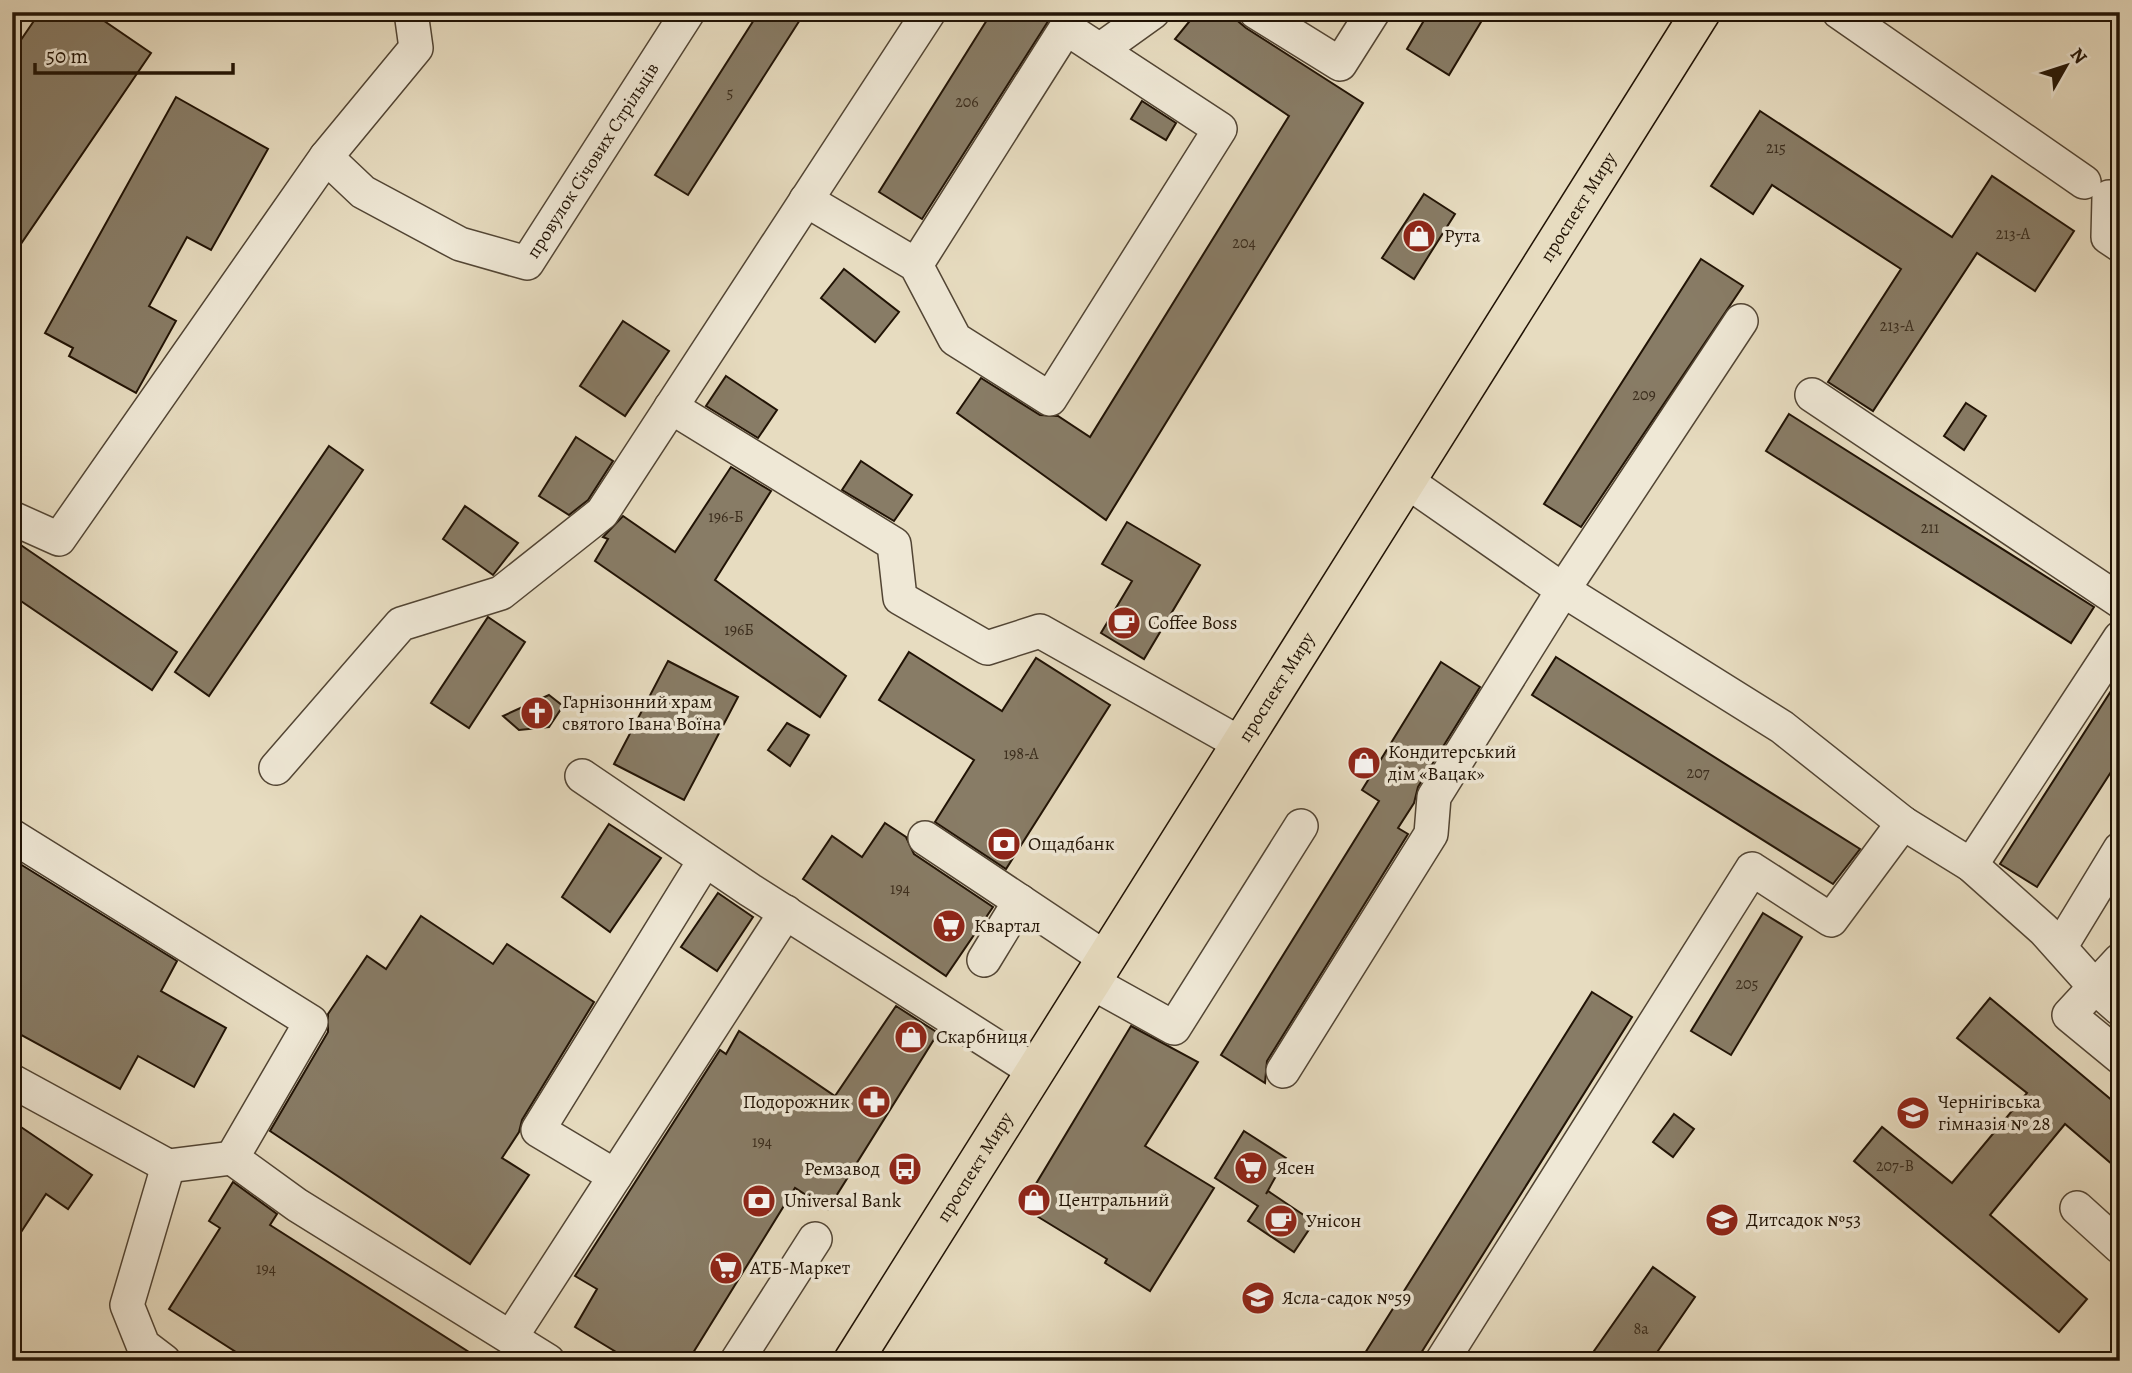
<svg xmlns="http://www.w3.org/2000/svg" width="2132" height="1373" viewBox="0 0 2132 1373" font-family="Alegreya,serif">
	<rect width="100%" height="100%" fill="#e7dcc0"/>
	<filter id="stains"><feTurbulence type="fractalNoise" baseFrequency=".00286" numOctaves="4"/><feColorMatrix values="0 0 0 0 .2 0 0 0 0 .09 0 0 0 0 .02 0 0 0 .5 -.17"/></filter>
	<radialGradient id="worn" r=".72"><stop offset=".6" stop-color="#630" stop-opacity="0"/><stop offset="1" stop-color="#630" stop-opacity=".3"/></radialGradient>
	<g fill="#887c66" stroke="#211305" stroke-width="2">
		<polygon points="40,12 91,12 151,53 12,257 12,53"/>
		<polygon points="759,12 805,12 688,195 655,175"/>
		<polygon points="992,12 1054,12 922,219 879,192"/>
		<polygon points="1197,12 1227,12 1246,28 1363,103 1106,520 957,413 981,378 1040,415 1058,416 1090,437 1289,116 1175,39"/>
		<polygon points="1429,12 1487,12 1449,75 1407,49"/>
		<polygon points="176,97 268,149 211,250 187,237 149,306 176,321 136,393 69,356 73,348 45,333"/>
		<polygon points="1142,101 1176,123 1166,140 1131,119"/>
		<polygon points="1760,111 1952,237 1992,176 2074,231 2035,291 1977,253 1873,411 1828,382 1901,269 1772,185 1753,214 1711,186"/>
		<polygon points="1424,194 1455,214 1414,279 1382,258"/>
		<polygon points="1701,259 1743,286 1581,527 1544,504"/>
		<polygon points="844,269 899,312 875,342 821,298"/>
		<polygon points="623,321 669,351 625,416 580,386"/>
		<polygon points="726,376 777,410 758,438 706,406"/>
		<polygon points="1966,403 1986,416 1964,450 1944,436"/>
		<polygon points="1789,414 2094,607 2071,643 1766,451"/>
		<polygon points="576,437 613,461 588,500 569,515 539,496"/>
		<polygon points="329,446 363,470 209,696 175,672"/>
		<polygon points="861,461 912,495 894,521 842,490"/>
		<polygon points="731,467 771,491 715,580 846,676 820,717 595,561 608,539 603,537 623,516 675,552"/>
		<polygon points="465,506 518,543 493,575 443,539"/>
		<polygon points="1127,522 1200,565 1144,659 1101,633 1132,581 1102,564"/>
		<polygon points="12,539 177,652 152,690 12,595"/>
		<polygon points="488,617 525,642 469,728 431,703"/>
		<polygon points="909,652 1002,711 1036,658 1110,705 1006,869 935,822 974,760 879,700"/>
		<polygon points="1556,657 1860,849 1833,884 1532,695"/>
		<polygon points="668,661 738,697 684,800 614,764"/>
		<polygon points="1441,662 1480,687 1418,787 1414,803 1398,828 1408,834 1267,1061 1265,1083 1221,1055 1379,801 1362,790"/>
		<polygon points="2120,677 2120,758 2037,887 2000,864"/>
		<polygon points="549,695 563,706 549,727 519,730 503,716"/>
		<polygon points="787,723 809,735 790,766 768,750"/>
		<polygon points="885,823 906,837 914,854 993,907 946,976 803,879 832,836 862,857"/>
		<polygon points="609,824 661,858 610,932 562,897"/>
		<polygon points="12,859 177,961 161,991 226,1028 194,1087 138,1056 120,1089 12,1030"/>
		<polygon points="718,893 753,917 717,971 681,947"/>
		<polygon points="1763,913 1802,937 1731,1055 1691,1031"/>
		<polygon points="421,916 493,964 507,944 594,1002 522,1120 519,1132 502,1158 529,1175 470,1264 270,1131 328,1032 328,1014 367,956 386,969"/>
		<polygon points="1592,992 1632,1017 1416,1361 1360,1361"/>
		<polygon points="1990,998 2120,1107 2120,1171 2065,1124 1990,1215 2087,1299 2059,1332 1854,1161 1882,1127 1952,1183 2027,1093 1957,1038"/>
		<polygon points="896,1006 938,1033 828,1209 795,1188 688,1361 631,1361 575,1327 597,1289 575,1276 720,1050 726,1054 739,1031 835,1096"/>
		<polygon points="1131,1026 1198,1062 1145,1146 1214,1188 1150,1291 1105,1263 1107,1259 1022,1207"/>
		<polygon points="1674,1114 1694,1129 1673,1157 1653,1142"/>
		<polygon points="12,1121 92,1175 68,1209 46,1194 12,1246"/>
		<polygon points="1244,1131 1286,1158 1266,1194 1268,1191 1314,1222 1294,1252 1248,1221 1258,1206 1215,1178"/>
		<polygon points="233,1182 277,1214 270,1225 483,1361 250,1361 169,1309 220,1228 209,1221"/>
		<polygon points="1653,1267 1695,1297 1651,1361 1587,1361"/>
	</g>
	<g fill="none" stroke-linecap="round" stroke-linejoin="round">
		<defs>
			<g id="minor">
				<polyline points="1256,12 1340,64 1373,12"/>
				<polyline points="1839,12 2084,182"/>
				<polyline points="1100,50 1153,12"/>
				<polyline points="326,157 416,48 411,12"/>
				<polyline points="2109,197 2108,237 2120,245"/>
				<polyline points="806,200 916,265 955,339 1050,399 1220,129 1066,28 916,265"/>
				<polyline points="1812,395 2120,601"/>
				<polyline points="671,407 894,544 900,598 987,648 1040,631 1241,744"/>
				<polyline points="1405,480 1563,590 1782,727 1903,823 1971,865 2044,930 2096,988 2120,1009"/>
				<path id="s1" d="M12,518L59,539L326,157L363,192L460,244L527,263L688,12"/>
				<polyline points="276,768 401,624 501,593 602,513 929,12"/>
				<polyline points="582,776 750,890 1036,1072"/>
				<polyline points="12,836 311,1022 232,1158 297,1205 548,1361"/>
				<polyline points="925,838 1105,958"/>
				<polyline points="1971,865 2120,638"/>
				<polyline points="2061,946 2120,849"/>
				<polyline points="984,960 1020,901"/>
				<polyline points="2120,960 2069,1015 2120,1057"/>
				<polyline points="1091,982 1174,1028 1301,826"/>
				<polyline points="1283,1071 1431,834 1434,797 1563,590 1741,321"/>
				<polyline points="12,1081 168,1166 232,1158"/>
				<polyline points="615,1176 538,1130 705,860"/>
				<polyline points="2077,1208 2120,1247"/>
				<polyline points="511,1337 786,912"/>
				<polyline points="164,1361 143,1345 127,1305 168,1166"/>
				<polyline points="737,1361 815,1239"/>
				<polyline points="1442,1361 1752,869 1831,920 1903,823"/>
			</g>
			<g id="major">
				<path id="s2" d="M853,1361L1701,12"/>
			</g>
		</defs>
		<use href="#minor" stroke="#524534" stroke-width="36"/>
		<use href="#major" stroke="#211305" stroke-width="41"/>
		<use href="#minor" stroke="#efe8d6" stroke-width="33"/>
		<use href="#major" stroke="#e7dcc0" stroke-width="38"/>
	</g>
	<defs>
		<symbol id="shop-disc" viewBox="-11 -11 22 22"><circle r="9.5" fill="#8f2418" stroke="#efe8d6"/><path d="M-5-2.5h2.3a2.7 3.5 0 0 1 5.4 0H5L5.5 6h-11ZM-1.5-2.5h3a1.5 2.3 0 0 0-3 0Z" fill="#fff"/></symbol>
		<symbol id="cafe-disc" viewBox="-11 -11 22 22"><circle r="9.5" fill="#8f2418" stroke="#efe8d6"/><path d="M-5.5-4.5H6V0H3Q3 3.5 0 3.5H-2.5Q-5.5 3.5-5.5 0ZM3-3.2v2h1.7v-2ZM-6 4.5H4V6H-6Z" fill="#fff"/></symbol>
		<symbol id="church-disc" viewBox="-11 -11 22 22"><circle r="9.5" fill="#8f2418" stroke="#efe8d6"/><path d="M-1.2-6h2.4v3.5h3.3v2.4h-3.3V6h-2.4V-.1h-3.3v-2.4h3.3Z" fill="#fff"/></symbol>
		<symbol id="bank-disc" viewBox="-11 -11 22 22"><circle r="9.5" fill="#8f2418" stroke="#efe8d6"/><path d="M-6-4H6V4H-6ZM0-2.3a2.3 2.3 0 1 0 0 4.6a2.3 2.3 0 1 0 0-4.6Z" fill="#fff"/></symbol>
		<symbol id="supermarket-disc" viewBox="-11 -11 22 22"><circle r="9.5" fill="#8f2418" stroke="#efe8d6"/><path d="M-6-5.5h2.5l.6 2H6L4.5 2H-2.5L-4.4-4H-6ZM-1.5 3.2a1.3 1.3 0 1 0 .1 0ZM3 3.2a1.3 1.3 0 1 0 .1 0Z" fill="#fff"/></symbol>
		<symbol id="pharmacy-disc" viewBox="-11 -11 22 22"><circle r="9.5" fill="#8f2418" stroke="#efe8d6"/><path d="M-2-6h4v4h4v4h-4v4h-4v-4h-4v-4h4Z" fill="#fff"/></symbol>
		<symbol id="school-disc" viewBox="-11 -11 22 22"><circle r="9.5" fill="#8f2418" stroke="#efe8d6"/><path d="M0-5L7-2L0 1L-7-2ZM-4 1L0 2.5L4 1V4Q0 6-4 4Z" fill="#fff"/></symbol>
		<symbol id="bus-disc" viewBox="-11 -11 22 22"><circle r="9.5" fill="#8f2418" stroke="#efe8d6"/><path d="M-5-6H5V4H4V6H2V4H-2V6H-4V4H-5ZM-3.5-4V0h7V-4ZM-3.5 1.2v1.5H-2V1.2ZM2 1.2v1.5H3.5V1.2Z" fill="#fff"/></symbol>
	</defs>
	<g fill-rule="evenodd">
		<use href="#shop-disc" x="1400" y="217" width="38" height="38"/>
		<use href="#cafe-disc" x="1105" y="604" width="38" height="38"/>
		<use href="#church-disc" x="518" y="694" width="38" height="38"/>
		<use href="#shop-disc" x="1345" y="744" width="38" height="38"/>
		<use href="#bank-disc" x="985" y="825" width="38" height="38"/>
		<use href="#supermarket-disc" x="930" y="907" width="38" height="38"/>
		<use href="#shop-disc" x="892" y="1018" width="38" height="38"/>
		<use href="#pharmacy-disc" x="855" y="1083" width="38" height="38"/>
		<use href="#school-disc" x="1894" y="1094" width="38" height="38"/>
		<use href="#supermarket-disc" x="1232" y="1149" width="38" height="38"/>
		<use href="#bus-disc" x="886" y="1150" width="38" height="38"/>
		<use href="#shop-disc" x="1015" y="1181" width="38" height="38"/>
		<use href="#bank-disc" x="740" y="1182" width="38" height="38"/>
		<use href="#school-disc" x="1703" y="1201" width="38" height="38"/>
		<use href="#cafe-disc" x="1262" y="1202" width="38" height="38"/>
		<use href="#supermarket-disc" x="707" y="1249" width="38" height="38"/>
		<use href="#school-disc" x="1239" y="1279" width="38" height="38"/>
	</g>
	<g text-anchor="middle" dominant-baseline="central" stroke-width="7" stroke-linejoin="round" paint-order="stroke">
		<g font-size="16" fill="#3b2d1d">
			<text x="730" y="93">5</text>
			<text x="967" y="102">206</text>
			<text x="1776" y="148">215</text>
			<text x="2013" y="234">213-А</text>
			<text x="1244" y="243">204</text>
			<text x="1897" y="326">213-А</text>
			<text x="1644" y="395">209</text>
			<text x="726" y="517">196-Б</text>
			<text x="1930" y="528">211</text>
			<text x="739" y="630">196Б</text>
			<text x="1021" y="754">198-А</text>
			<text x="1698" y="773">207</text>
			<text x="900" y="889">194</text>
			<text x="1747" y="984">205</text>
			<text x="762" y="1142">194</text>
			<text x="1895" y="1166">207-В</text>
			<text x="266" y="1269">194</text>
			<text x="1641" y="1329">8а</text>
		</g>
		<g font-size="19" fill="#211305" stroke="#efe8d6">
			<text stroke="none"><textPath href="#s1" startOffset="870">провулок Січових Стрільців</textPath></text>
			<text stroke="none"><textPath href="#s2" startOffset="1363">проспект Миру</textPath></text>
			<text stroke="none"><textPath href="#s2" startOffset="796">проспект Миру</textPath></text>
			<text stroke="none"><textPath href="#s2" startOffset="229">проспект Миру</textPath></text>
		</g>
		<g font-size="19" fill="#211305" stroke="#efe8d6" text-anchor="start">
			<text x="1444" y="236">Рута</text>
			<text x="1148" y="623">Coffee Boss</text>
			<text x="562" y="702">Гарнізонний храм<tspan x="562" dy="22">святого Івана Воїна</tspan></text>
			<text x="1388" y="752">Кондитерський<tspan x="1388" dy="22">дім «Вацак»</tspan></text>
			<text x="1028" y="844">Ощадбанк</text>
			<text x="974" y="926">Квартал</text>
			<text x="936" y="1037">Скарбниця</text>
			<text x="850" y="1102" text-anchor="end">Подорожник</text>
			<text x="1938" y="1102">Чернігівська<tspan x="1938" dy="22">гімназія № 28</tspan></text>
			<text x="1276" y="1168">Ясен</text>
			<text x="880" y="1169" text-anchor="end">Ремзавод</text>
			<text x="1058" y="1200">Центральний</text>
			<text x="784" y="1201">Universal Bank</text>
			<text x="1746" y="1220">Дитсадок №53</text>
			<text x="1306" y="1221">Унісон</text>
			<text x="750" y="1268">АТБ-Маркет</text>
			<text x="1282" y="1298">Ясла-садок №59</text>
		</g>
	</g>
	<rect width="2132" height="1373" fill="none" stroke="#e7dcc0" stroke-width="42"/>
	<rect x="14" y="14" width="2104" height="1345" fill="none" stroke="#211305" stroke-width="3.5"/>
	<rect x="21" y="21" width="2090" height="1331" fill="none" stroke="#211305" stroke-width="2"/>
	<g transform="translate(2066 66) rotate(51)" stroke="#efe8d6" stroke-width="5" paint-order="stroke">
	<path d="M0-5L12 26L0 18L-12 26Z" fill="#211305"/>
	<text y="-10" font-size="19" font-weight="bold" text-anchor="middle" fill="#211305">N</text>
	</g>
	<path d="M35 63v10h198v-10" fill="none" stroke="#211305" stroke-width="3.5"/>
	<text x="46" y="63" font-size="21" fill="#211305" stroke="#efe8d6" stroke-width="5" paint-order="stroke">50 m</text>
	<rect width="100%" height="100%" filter="url(#stains)"/>
	<rect width="100%" height="100%" fill="url(#worn)"/>
</svg>
